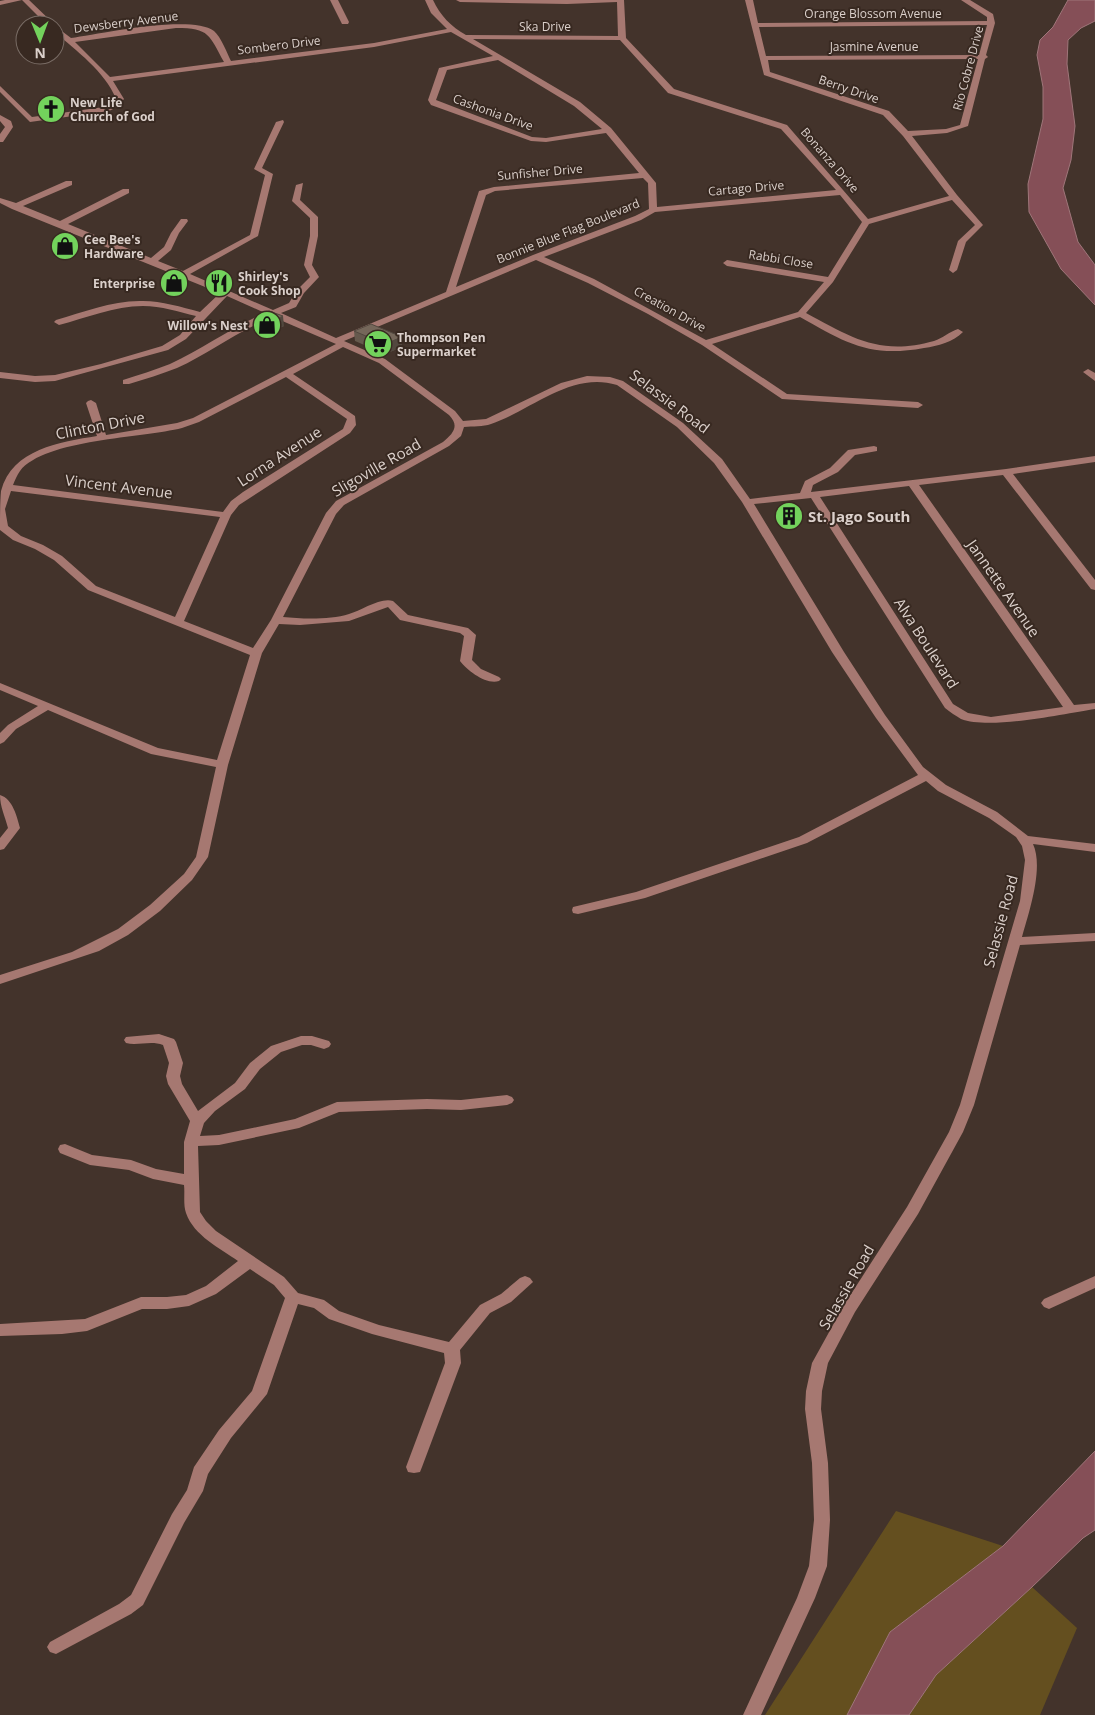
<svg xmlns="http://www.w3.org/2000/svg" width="1095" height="1715" viewBox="0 0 1095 1715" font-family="'Open Sans',sans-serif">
	<rect width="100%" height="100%" fill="#43332b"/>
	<g fill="#644f1f">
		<polygon points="896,1511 1003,1546 890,1632 847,1715 765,1715"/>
		<polygon points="1032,1587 1077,1628 1040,1715 909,1715 936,1675"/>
	</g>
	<g fill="#854f57" stroke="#9f767a">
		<polygon points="1068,0 1095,0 1095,21 1081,28 1068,40 1067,64 1075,126 1071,160 1063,188 1078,242 1095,265 1095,305 1061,269 1029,212 1028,184 1043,119 1043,87 1037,55 1040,40 1053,27"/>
		<polygon points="1095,1451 1095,1530 1083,1538 1032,1587 936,1675 909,1715 847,1715 890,1632 1003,1546"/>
	</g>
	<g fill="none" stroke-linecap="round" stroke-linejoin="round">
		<g fill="#a67871" fill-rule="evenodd">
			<polygon points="5,0 29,0 55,25 47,25 22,0 0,5 0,1"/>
			<polygon points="330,0 338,0 349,22 348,24 342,24"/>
			<path d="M425,0H433C440,15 451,27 466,35L618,36L617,2L567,4L460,2L456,0H624L626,38L674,89L787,125L868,219L949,196L903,136L883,115L764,75L745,0H753L758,23L987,21V17L961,0H970L993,14L995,23L986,55L988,57L985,59L968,126L947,133L912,136L957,195L983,225L966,242L957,270L953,273L949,270L958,241L975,225L952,200L869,224L833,282L806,313C852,338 880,356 934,341C943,338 949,332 958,329L963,332C953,342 938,346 924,348C870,358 846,343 800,317L712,344L787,394L918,402L923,405L918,408L782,399L702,345L648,314L588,283L536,260L344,341L385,359L455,411L463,421L486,419L561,383L587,376L610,377L623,381L683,423L722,459L750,499L800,493L805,481L830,468L848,450L874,446L877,447V451L855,455L838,472L813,485L811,492L1006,469L1095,456V462L1013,474L1095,580V590L1091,589L1003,475L919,485L1074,705L1095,703V709C1063,714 990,730 961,719C956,716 950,712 945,708L811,498L754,504L844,652L885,715L923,767L946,785L997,812L1028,836L1095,844V852L1033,844C1044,868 1029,912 1022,937L1095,933V941L1020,945L974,1105L963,1132L918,1214L855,1312L828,1363L822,1391L821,1409L828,1463L830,1520L827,1566L815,1598L761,1715H743L797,1598L809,1566L814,1520L812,1463L805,1409L806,1391L812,1363L844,1305L907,1207L949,1132L960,1105L1020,901L1025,860L1022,846L1016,837L989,818L938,791L926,781L807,843L645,898L578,914L573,913L572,910L573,907L636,892L799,837L918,775L876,718L832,652L742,502L714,463L677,427L617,385C571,371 532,410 491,424C483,427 473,426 464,427L461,436L449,446L344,505L336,514L283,617C302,619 330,620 349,614C361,611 380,597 393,601L408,615L468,628L476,635L472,660L481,669L499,677L501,679L499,681C486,685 468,671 460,661L464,636L460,633L400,620L388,607L349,621L300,625L279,624L262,653L228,765L208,857L192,880L160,911L128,935L99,951L0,984V975L72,952L118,929L150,905L184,874L196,857L216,767L151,754L48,710L16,729L4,742L0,744V733L8,725L38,706L0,690V683L158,748L217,760L250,655L88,590L54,560L35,549L13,540L0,530C0,518 0,502 1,491C12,449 60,442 97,436L86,403L88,401L91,400L96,403L106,435L177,423L193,418L336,344L273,317C239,330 210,353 177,368C162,374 145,379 129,384H123V380C138,375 155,370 170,364C203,349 232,327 265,313L227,296L186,339L168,350L55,381L35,382L0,378V372L35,376L55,375L101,364L162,346L180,335L196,316C179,312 161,306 143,306C114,306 86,318 59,325L54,322L56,320C84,312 113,300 143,301C162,301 181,307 200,312L220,293L12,209L0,203V198L16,203L66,181H72V185L23,206L60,221L123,189H129V193L68,224L151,258L164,247L171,233L181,219H187L188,221L179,233L171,250L158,261L183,271L250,235L265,175L254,169L276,122L283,120L284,122L262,168L273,174L258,236L190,274L273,310L289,303L297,290L310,277L304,265L310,236V218L292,201L296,185L303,183L300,200L318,217V236L312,265L319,277L304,293L296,307L281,313L336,338L446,292L479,191L494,187L639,173L606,133L546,142L531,141L431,105L428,100L439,68L493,56L451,32L374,47L113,81L124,99L117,107L109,111L30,122L0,92V86L32,117L104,107L116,99C105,71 76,51 55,32V26L71,38C100,34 191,14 214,31C221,37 227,53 231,61L374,43L447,29L431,13ZM987,25L979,55L766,56L759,27ZM176,28C210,28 209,35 224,62L110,77L75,42ZM473,39L620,40L668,93L781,129L836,190L657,207L656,183L611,128L580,102ZM978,59L960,125L946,129L908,131L889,111L770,72L768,60ZM498,60L574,106L602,129L546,138L532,137L436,100L447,70ZM643,178L648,183L649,209L635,216L533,255L456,287L486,195L495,191ZM840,195L862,222L828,277L727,260L723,263L727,266L824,282L798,312L706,340L594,279L544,257L641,220L655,212ZM343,347L379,363L449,415C460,426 453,434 443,442L336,501L326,513L271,620L253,648L184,621L231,515L239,505L350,433L356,425L355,416L293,374ZM286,377L347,419L343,429L243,492L231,501L223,512L13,485C15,480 17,475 20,471C45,439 143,438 182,428L199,422ZM909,486L1063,707L991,717L968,713L953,704L820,497ZM11,491L220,517L175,617L96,586L62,556L43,545L21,536L8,526L5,509Z"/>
			<polygon points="0,115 11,121 13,127 3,142 0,142 0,134 5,127 0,121"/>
			<polygon points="1088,369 1095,373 1095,381 1083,372"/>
			<path d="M0,795C13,799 17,817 20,828L4,849L0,850V838L8,828C5,816 0,807 0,795Z"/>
			<path d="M159,1034L174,1039L176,1042L183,1063L180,1076L182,1084L198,1111L235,1083L250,1063L271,1046L301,1036H312L329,1041L331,1044L329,1047L324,1049L311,1045H302L281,1052L260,1069L245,1089L215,1111L204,1123L200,1136L219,1135L295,1119L337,1102L427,1099L461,1100L507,1095L512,1097L514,1100L512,1103L507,1105L461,1110L427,1109L339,1112L299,1128L219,1145L198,1146L200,1212L206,1221L216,1231L284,1277L298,1293L324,1300L339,1311L379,1325L449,1342L480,1305L501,1294L520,1278L525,1276L530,1278L533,1282L511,1302L490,1313L460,1350L461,1363L422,1467L420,1472L414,1473L408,1472L406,1467L445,1363L444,1353L372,1334L329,1319L314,1308L298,1304L267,1394L231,1438L208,1474L203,1491L184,1523L143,1605L131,1614L56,1654L50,1652L47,1647L50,1642L119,1604L131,1595L172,1514L187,1490L194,1467L219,1430L252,1391L285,1298L274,1285L250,1269L216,1294L189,1306L167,1309H142L87,1331L62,1334L0,1336V1324L85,1319L141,1297H167L186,1295L206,1286L238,1261C220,1248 194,1236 186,1213C183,1205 185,1193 184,1185L153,1179L129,1170L90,1165L60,1153L58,1149L60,1145L65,1144L92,1155L131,1160L156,1169L184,1174V1142L190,1121L168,1084L166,1076L169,1063L163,1045C151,1040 138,1046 126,1043L124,1040L126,1037Z"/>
			<polygon points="1095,1276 1095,1288 1049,1309 1044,1307 1041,1303 1044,1299"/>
		</g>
	</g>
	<g fill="#65594d">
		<polygon points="255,317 284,326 269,333 256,327"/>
		<polygon points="354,331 402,347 385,354 355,341"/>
	</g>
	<g fill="#52483f">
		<polygon points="283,316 284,326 269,333 269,323"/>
		<polygon points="402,337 402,347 385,354 385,344"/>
	</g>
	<g fill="#75675a" stroke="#52483f">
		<polygon points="269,311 283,316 269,323 255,317"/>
		<polygon points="371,324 402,337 385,344 354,331"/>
	</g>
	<defs>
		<symbol id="church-disc" viewBox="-11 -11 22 22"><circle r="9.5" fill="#73d25c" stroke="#382921"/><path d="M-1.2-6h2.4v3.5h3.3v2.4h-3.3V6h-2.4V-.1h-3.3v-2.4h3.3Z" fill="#111"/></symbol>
		<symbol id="shop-disc" viewBox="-11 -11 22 22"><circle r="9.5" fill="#73d25c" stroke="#382921"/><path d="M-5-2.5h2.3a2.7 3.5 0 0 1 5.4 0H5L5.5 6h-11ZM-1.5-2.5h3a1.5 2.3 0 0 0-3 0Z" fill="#111"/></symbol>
		<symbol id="restaurant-disc" viewBox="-11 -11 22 22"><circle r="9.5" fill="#73d25c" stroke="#382921"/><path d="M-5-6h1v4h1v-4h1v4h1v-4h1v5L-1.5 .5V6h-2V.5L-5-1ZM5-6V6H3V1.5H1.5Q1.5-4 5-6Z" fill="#111"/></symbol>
		<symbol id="supermarket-disc" viewBox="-11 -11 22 22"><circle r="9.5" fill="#73d25c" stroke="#382921"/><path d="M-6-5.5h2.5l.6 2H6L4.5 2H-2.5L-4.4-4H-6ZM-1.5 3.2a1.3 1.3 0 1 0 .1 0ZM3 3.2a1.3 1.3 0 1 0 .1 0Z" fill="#111"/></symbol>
		<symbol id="building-disc" viewBox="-11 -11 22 22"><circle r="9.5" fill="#73d25c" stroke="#382921"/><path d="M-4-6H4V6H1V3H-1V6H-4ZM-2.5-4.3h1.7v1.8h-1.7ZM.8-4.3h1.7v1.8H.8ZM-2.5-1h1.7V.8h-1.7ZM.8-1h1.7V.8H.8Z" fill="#111"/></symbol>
	</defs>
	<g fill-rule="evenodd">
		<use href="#church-disc" x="35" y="93" width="32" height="32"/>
		<use href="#shop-disc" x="49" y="230" width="32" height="32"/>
		<use href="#shop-disc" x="158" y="267" width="32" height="32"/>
		<use href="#restaurant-disc" x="203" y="267" width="32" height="32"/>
		<use href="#shop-disc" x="251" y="309" width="32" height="32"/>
		<use href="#supermarket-disc" x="362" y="328" width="32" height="32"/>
		<use href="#building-disc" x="773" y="500" width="32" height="32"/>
	</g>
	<g text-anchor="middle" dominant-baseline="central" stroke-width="4" stroke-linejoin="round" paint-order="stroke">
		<g font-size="12" fill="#dbd0cb" stroke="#382921">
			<text x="873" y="13">Orange Blossom Avenue</text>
			<text transform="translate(126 22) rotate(-7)">Dewsberry Avenue</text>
			<text x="545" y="26">Ska Drive</text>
			<text transform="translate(279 45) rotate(-7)">Sombero Drive</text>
			<text x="874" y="46">Jasmine Avenue</text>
			<text transform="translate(968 68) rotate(-75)">Rio Cobre Drive</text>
			<text transform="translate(849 89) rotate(19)">Berry Drive</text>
			<text transform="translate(493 112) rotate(20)">Cashonia Drive</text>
			<text transform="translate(830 160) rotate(49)">Bonanza Drive</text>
			<text transform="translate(540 172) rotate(-5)">Sunfisher Drive</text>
			<text transform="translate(746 188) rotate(-5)">Cartago Drive</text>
			<text transform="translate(568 231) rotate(-22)">Bonnie Blue Flag Boulevard</text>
			<text transform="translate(781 259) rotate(9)">Rabbi Close</text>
			<text transform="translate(670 309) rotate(29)">Creation Drive</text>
		</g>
		<g font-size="12" font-weight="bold" fill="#dbd0cb" stroke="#382921" text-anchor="start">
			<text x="70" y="102">New Life<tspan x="70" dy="14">Church of God</tspan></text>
			<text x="84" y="239">Cee Bee's<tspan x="84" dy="14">Hardware</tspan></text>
			<text x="238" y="276">Shirley's<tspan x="238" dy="14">Cook Shop</tspan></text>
			<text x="155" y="283" text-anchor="end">Enterprise</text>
			<text x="248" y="325" text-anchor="end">Willow's Nest</text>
			<text x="397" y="337">Thompson Pen<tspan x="397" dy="14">Supermarket</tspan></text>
		</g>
		<g font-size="15" fill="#dbd0cb" stroke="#382921">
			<text transform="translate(670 401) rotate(37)">Selassie Road</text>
			<text transform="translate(100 425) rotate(-11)">Clinton Drive</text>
			<text transform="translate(279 456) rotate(-33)">Lorna Avenue</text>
			<text transform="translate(376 467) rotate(-30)">Sligoville Road</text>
			<text transform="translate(119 486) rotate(7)">Vincent Avenue</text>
			<text transform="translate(1004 588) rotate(55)">Jannette Avenue</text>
			<text transform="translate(927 643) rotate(57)">Alva Boulevard</text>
			<text transform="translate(1000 921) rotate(-75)">Selassie Road</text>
			<text transform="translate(846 1287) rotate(-60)">Selassie Road</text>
		</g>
		<g font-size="15" font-weight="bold" fill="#dbd0cb" stroke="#382921" text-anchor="start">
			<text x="808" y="516">St. Jago South</text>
		</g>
	</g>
	<g transform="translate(40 40) rotate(179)"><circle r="24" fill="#382921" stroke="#796c65"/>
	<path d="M0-4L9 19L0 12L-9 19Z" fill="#73d25c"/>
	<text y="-8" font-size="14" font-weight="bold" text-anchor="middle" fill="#dbd0cb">N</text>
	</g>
</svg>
